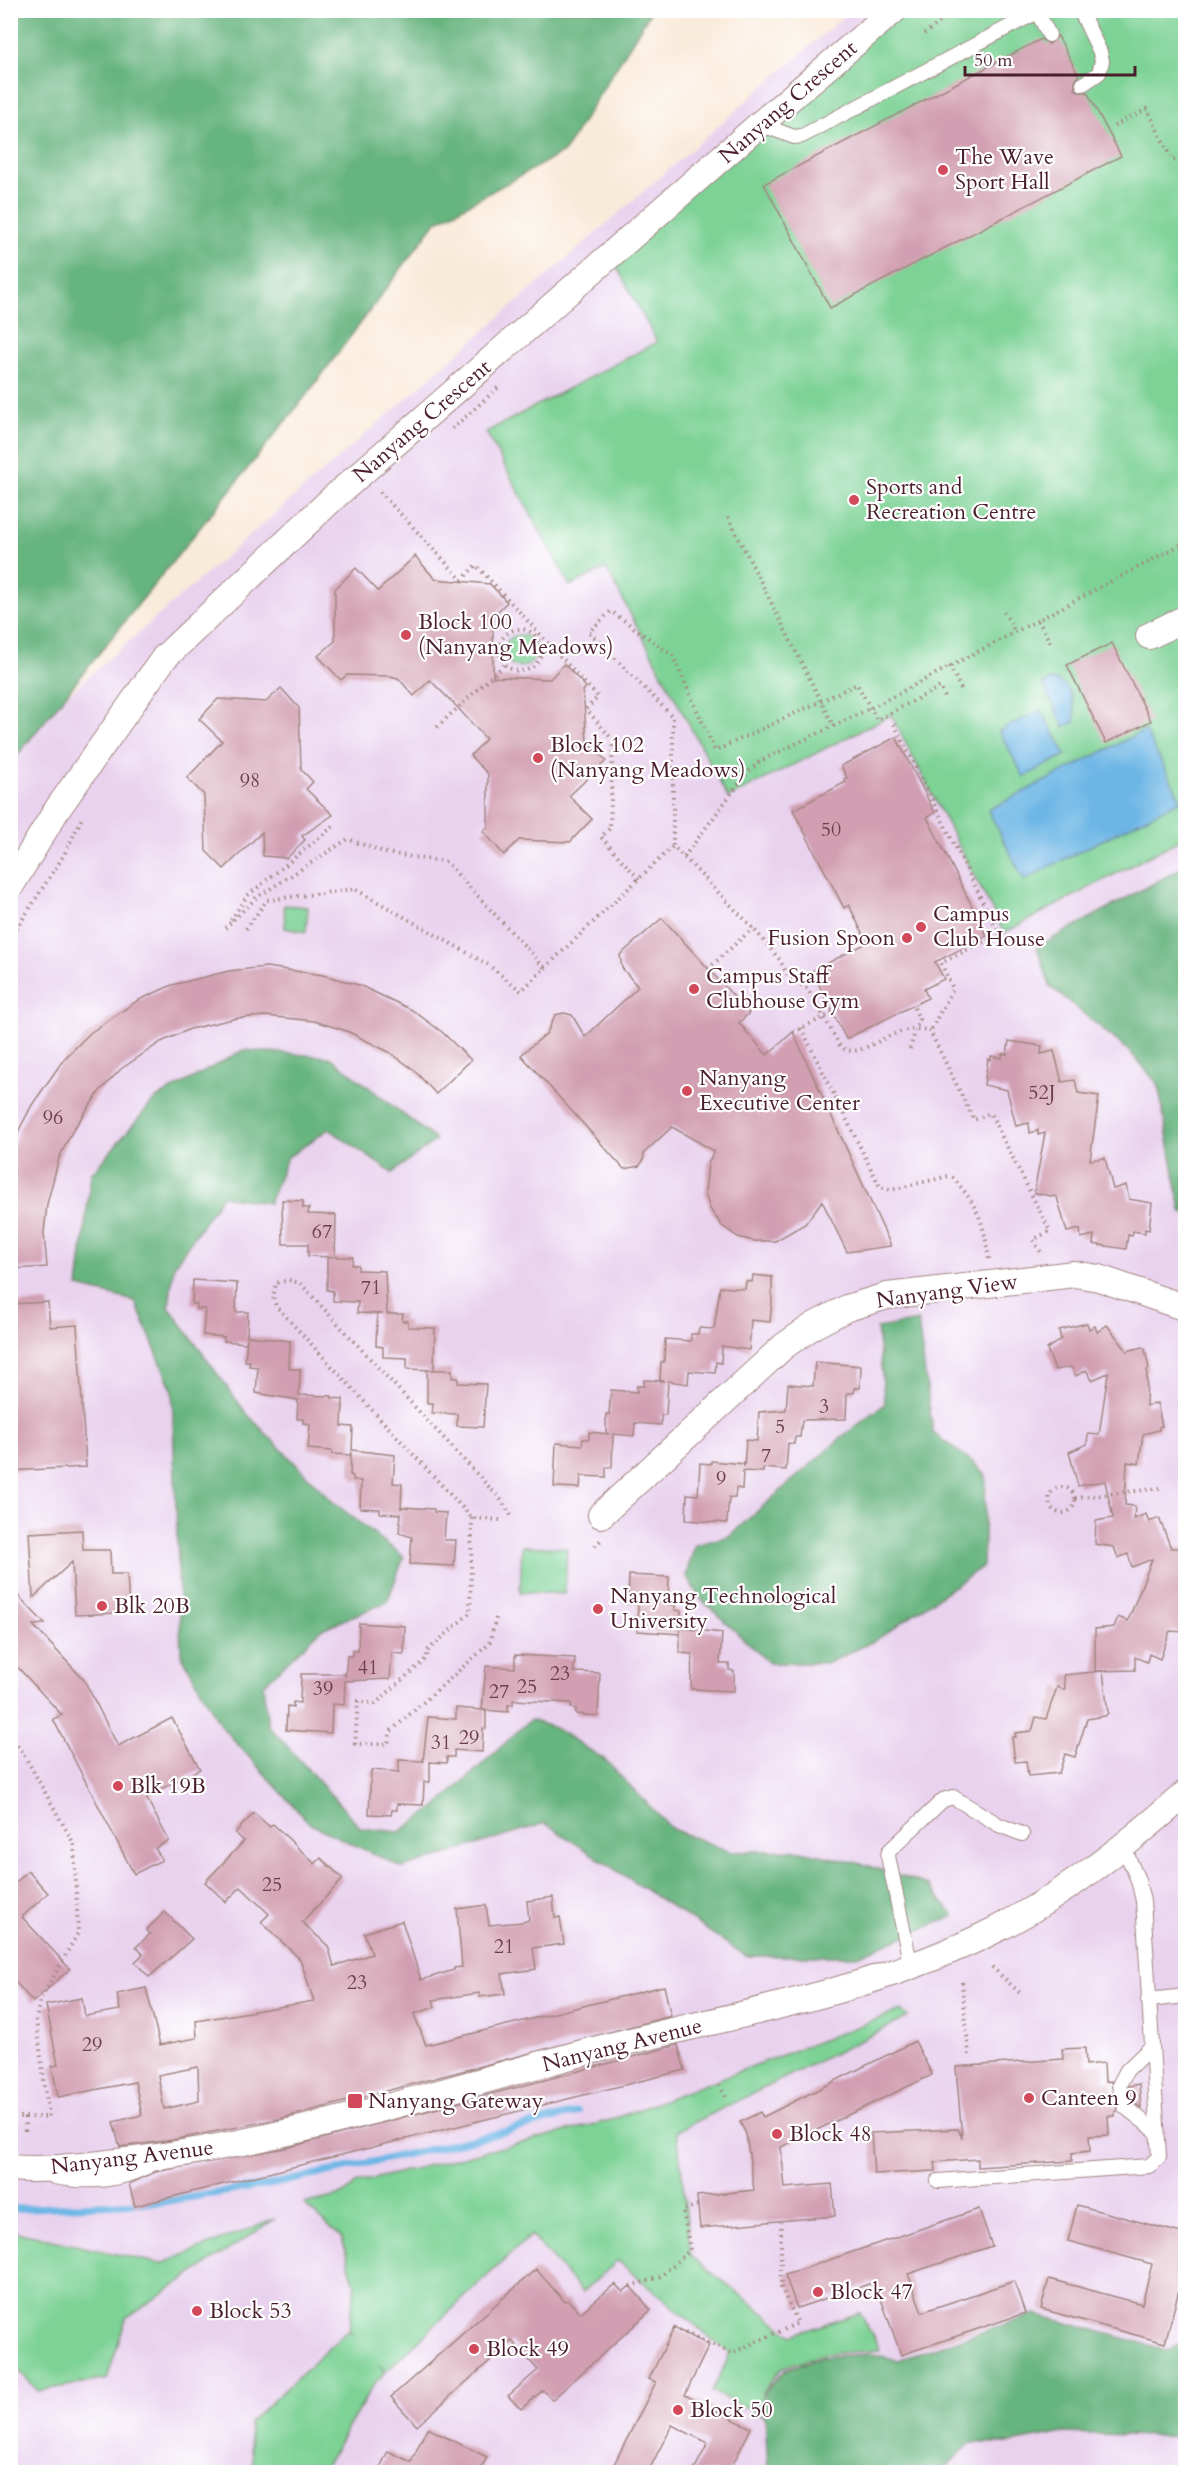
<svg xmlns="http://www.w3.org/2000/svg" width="1196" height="2483" viewBox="0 0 1196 2483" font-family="Cardo,serif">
	<rect width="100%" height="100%" fill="#fff"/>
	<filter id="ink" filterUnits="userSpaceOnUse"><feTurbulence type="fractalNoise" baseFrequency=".0167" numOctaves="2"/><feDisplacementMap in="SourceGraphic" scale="12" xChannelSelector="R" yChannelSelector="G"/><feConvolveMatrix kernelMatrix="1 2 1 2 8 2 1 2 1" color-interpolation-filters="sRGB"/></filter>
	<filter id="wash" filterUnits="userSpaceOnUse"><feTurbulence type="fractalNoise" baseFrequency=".008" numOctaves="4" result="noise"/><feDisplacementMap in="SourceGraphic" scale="24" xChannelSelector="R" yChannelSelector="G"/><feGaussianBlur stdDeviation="1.35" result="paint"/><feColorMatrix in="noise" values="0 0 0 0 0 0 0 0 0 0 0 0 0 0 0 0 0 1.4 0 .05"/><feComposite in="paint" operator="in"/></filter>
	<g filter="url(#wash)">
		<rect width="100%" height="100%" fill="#f9ebda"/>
		<polygon fill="#e9d2ee" points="850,11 1185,11 1185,2472 11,2472 10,745"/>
		<g fill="#7dd295" stroke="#647860" stroke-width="1.5">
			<polygon points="894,11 1185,11 1185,837 1004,933 891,715 728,798 606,568 570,586 486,432 657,342 612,258"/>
			<circle cx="520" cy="651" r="16"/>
			<polygon points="284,905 308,907 306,932 285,928"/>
			<polygon points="522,1546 567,1548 565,1594 520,1592"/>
			<polygon points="901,2010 908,2017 677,2131 691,2256 792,2335 860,2313 880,2350 824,2354 783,2367 762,2393 763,2416 712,2392 730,2354 618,2261 582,2292 531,2235 386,2371 379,2365 385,2372 374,2384 325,2466 325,2472 253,2472 249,2423 348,2330 352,2334 349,2329 355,2286 342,2238 304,2204 343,2195 357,2183 608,2121"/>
			<polygon points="275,2219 126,2318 107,2379 38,2391 11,2362 11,2231 161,2264"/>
		</g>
		<g fill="#66b47e" stroke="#586a54" stroke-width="1.5">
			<polygon points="11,10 651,11 564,152 436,222 309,392 11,763"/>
			<polygon points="1185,866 1186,1005 1182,1009 1186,1015 1185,1213 1181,1211 1158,1084 1129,1051 1050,986 1037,947"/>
			<polygon points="243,1050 330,1057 436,1140 392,1173 329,1129 287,1158 269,1203 222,1196 174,1266 169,1307 246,1413 333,1502 404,1557 387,1602 322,1629 263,1685 268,1725 361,1828 399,1832 437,1806 530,1720 555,1728 604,1759 672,1829 731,1852 796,1850 862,1864 928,1885 954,1916 857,1956 746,1956 545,1823 403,1868 310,1824 221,1726 181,1654 172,1390 135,1301 78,1287 91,1174 155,1099"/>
			<polygon points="918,1321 933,1433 973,1462 986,1476 983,1566 876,1640 828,1663 769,1663 699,1597 686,1575 695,1545 729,1536 843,1436 885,1404 877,1328"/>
			<polygon points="1035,2314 1167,2350 1185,2343 1185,2437 1064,2433 1011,2443 971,2443 940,2472 768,2472 764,2393 786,2369 822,2357 872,2354 898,2360"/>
		</g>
		<g fill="#6cb6e5" stroke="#5b6a88" stroke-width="1.5">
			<path d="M1051,680C1072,681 1075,705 1075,722L1064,727L1043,684Z"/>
			<polygon points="1041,710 1066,755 1024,777 999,731"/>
			<polygon points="1145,730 1181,800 1024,880 988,810"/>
		</g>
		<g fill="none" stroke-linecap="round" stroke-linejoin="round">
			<polyline stroke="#6cb6e5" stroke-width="7" points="10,2209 162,2202 274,2184 484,2137 578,2112"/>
		</g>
		<g id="blocks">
			<g fill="#d19fb1" fill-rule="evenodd">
				<polygon points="1058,36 1079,76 1075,81 1075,89 1080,92 1087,92 1121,156 830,308 764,184 1041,39 1049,44"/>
				<polygon points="415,556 435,579 490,584 507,602 493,616 493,677 550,679 564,664 586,687 583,691 587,741 606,761 569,796 592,819 570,842 519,840 504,855 483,831 488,827 488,774 470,756 486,739 458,708 430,680 414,696 398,678 390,676 347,675 341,680 318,656 335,641 335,589 356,568 378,591"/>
				<polygon points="1112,643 1151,721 1106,743 1067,665"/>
				<polygon points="281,688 299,708 301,769 313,782 306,789 333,815 302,836 305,840 287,858 263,856 262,832 224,869 206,851 204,795 187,778 222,741 199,719 218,699 266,702"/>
				<polygon points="896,737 935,813 927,817 987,936 935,962 944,979 924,989 928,998 846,1039 812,971 867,943 849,905 844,908 793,810 846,782 844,779 847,778 841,766"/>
				<polygon points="662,918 749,1013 739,1023 767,1055 793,1032 891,1246 847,1252 822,1201 805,1224 775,1241 754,1241 738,1237 722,1226 710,1209 705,1193 708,1164 714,1151 672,1127 644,1153 643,1161 639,1166 624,1169 521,1055 547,1033 555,1015 564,1013 572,1015 585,1037 638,987 622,968 620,955"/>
				<polygon points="266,967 323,975 359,985 412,1010 442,1032 471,1060 436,1094 413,1069 389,1052 347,1031 314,1021 266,1016 237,1018 190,1029 161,1042 121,1069 100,1091 73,1130 59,1158 47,1204 44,1233 47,1267 10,1269 10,1157 19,1130 32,1105 64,1059 90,1033 137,1001 172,985 229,971"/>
				<polygon points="1009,1041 1042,1046 1041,1054 1054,1051 1062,1082 1075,1080 1078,1093 1099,1096 1090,1160 1105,1158 1113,1189 1126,1185 1129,1199 1152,1203 1149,1230 1145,1229 1145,1233 1133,1231 1132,1236 1128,1235 1126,1249 1093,1244 1094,1235 1081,1238 1080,1229 1067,1232 1057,1197 1034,1193 1045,1133 1038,1135 1038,1130 1030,1133 1029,1123 1016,1126 1007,1090 984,1085 988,1059 991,1060 991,1056 1002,1058 1002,1054 1007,1054"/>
				<polygon points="282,1200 303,1201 303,1208 309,1208 308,1214 336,1215 335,1257 353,1257 352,1265 358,1265 358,1270 385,1271 387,1314 403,1314 402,1321 408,1321 408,1327 435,1328 434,1370 452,1370 452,1378 458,1378 458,1383 486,1384 483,1427 457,1426 457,1414 432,1413 433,1403 427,1403 427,1370 433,1370 407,1369 407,1358 383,1357 383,1347 376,1346 377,1314 383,1314 357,1313 358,1302 333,1301 333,1291 327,1290 327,1257 333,1257 308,1256 308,1244 283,1244"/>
				<polygon points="753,1275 772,1277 772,1301 770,1322 751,1320 749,1350 722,1346 721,1363 716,1362 715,1373 689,1371 688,1384 668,1381 666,1415 661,1415 661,1425 635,1423 634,1436 613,1434 612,1467 606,1467 606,1477 581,1476 580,1488 554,1487 556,1443 582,1445 583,1439 589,1439 589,1432 609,1434 606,1433 606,1414 609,1414 611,1390 637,1392 637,1386 644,1386 644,1380 664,1381 660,1381 661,1362 664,1362 665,1339 691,1341 691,1334 698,1334 699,1328 714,1329 720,1287 745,1289 746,1281 752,1282"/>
				<polygon points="193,1280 237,1283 236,1312 248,1312 247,1336 290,1341 289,1369 300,1369 299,1395 332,1396 332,1398 343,1399 342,1426 353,1427 352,1450 395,1455 393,1483 402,1484 401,1509 401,1507 434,1509 434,1512 446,1513 444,1540 456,1540 454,1566 410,1564 412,1537 399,1533 401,1514 380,1513 380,1509 360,1508 361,1481 353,1480 353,1476 350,1475 351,1452 351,1455 332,1454 332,1451 308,1449 310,1424 303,1423 303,1419 297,1419 298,1400 256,1393 258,1367 249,1366 250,1361 245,1361 247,1338 246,1343 224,1341 224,1337 203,1335 205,1309 197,1309 197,1304 192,1304"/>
				<polygon points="48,1302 50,1327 77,1325 86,1467 10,1471 10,1304"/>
				<polygon points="1087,1323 1089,1329 1095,1326 1097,1332 1107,1325 1127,1351 1142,1347 1145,1349 1149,1369 1147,1370 1146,1406 1157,1403 1162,1426 1159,1427 1159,1430 1143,1434 1139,1464 1127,1462 1125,1505 1135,1506 1134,1519 1146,1514 1149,1522 1159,1518 1171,1548 1185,1548 1185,1632 1170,1631 1160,1659 1149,1654 1147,1662 1135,1657 1135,1670 1095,1671 1095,1629 1114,1627 1118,1617 1128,1621 1152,1559 1132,1567 1128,1554 1118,1558 1114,1547 1095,1544 1096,1521 1113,1518 1105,1481 1078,1486 1069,1452 1087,1444 1088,1434 1099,1435 1108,1373 1092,1380 1086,1370 1076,1376 1071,1367 1055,1370 1047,1349 1061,1339 1059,1330"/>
				<polygon points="815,1362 861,1366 860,1388 854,1388 854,1393 847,1393 846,1419 802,1420 800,1437 795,1437 794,1444 788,1443 786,1470 763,1468 763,1472 743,1471 742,1489 736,1488 735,1498 729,1497 727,1523 686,1520 687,1494 698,1495 700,1463 711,1464 711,1461 744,1464 744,1467 746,1440 757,1441 759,1412 786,1410 788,1384 813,1386"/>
				<polygon points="82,1530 83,1550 110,1550 111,1574 127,1574 129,1608 116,1609 117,1613 75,1615 72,1562 33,1598 29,1533"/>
				<polygon points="629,1575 669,1577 668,1604 675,1605 675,1610 681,1611 680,1633 680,1628 722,1633 720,1664 729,1664 729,1670 734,1671 734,1691 691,1689 692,1654 680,1653 680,1634 637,1631 638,1603 628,1603"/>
				<polygon points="10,1587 45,1624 33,1625 84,1680 118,1746 172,1718 200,1769 146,1797 169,1841 155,1848 162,1860 134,1874 53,1719 62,1715 10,1659"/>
				<polygon points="359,1623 405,1626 404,1654 392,1653 390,1679 345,1681 344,1705 332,1704 331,1733 286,1730 287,1706 293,1707 293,1702 300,1703 301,1674 346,1674 345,1677 347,1656 352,1656 352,1651 358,1651"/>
				<polygon points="515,1655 575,1658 574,1672 600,1673 598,1716 576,1714 576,1709 571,1708 571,1703 513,1700 513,1705 508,1705 508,1712 483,1710 486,1711 486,1729 483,1728 482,1752 454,1750 454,1757 447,1757 447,1763 430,1762 430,1782 424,1782 423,1805 397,1804 397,1810 392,1810 391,1815 369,1814 371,1770 399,1772 399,1760 425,1761 423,1761 428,1717 456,1719 456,1708 482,1710 486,1666 515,1668"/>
				<polygon points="1103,1671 1108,1713 1105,1716 1087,1719 1075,1757 1065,1754 1059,1773 1028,1776 1026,1761 1015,1762 1012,1737 1016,1737 1015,1733 1032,1731 1036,1717 1046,1719 1057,1687 1065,1690 1064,1675"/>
				<path d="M254,1813L270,1827L273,1824L315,1864L321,1858L343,1879L302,1922L328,1946L334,1966L372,1954L364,1933L402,1921L421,1980L454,1970V1968L462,1967L457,1909L486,1905L489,1925L523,1922L529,1920L527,1901L553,1897L555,1918L560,1917L564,1944L533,1948L536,1969L502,1974L505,1994L480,1997L479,1993L433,2000L435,2007L414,2014L426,2045L664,1986L671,2016L283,2118L172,2140L120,2147L113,2122L142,2115L135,2082L58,2097L52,2066L58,2065L46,2005L82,1998L85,2016L120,2010L117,1994L146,1988L160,2045L197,2038L196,2021L314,2001L300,1959L261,1922L269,1914L241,1887L226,1902L205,1882L244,1841L235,1833ZM198,2067L199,2101L164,2109L158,2075Z"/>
				<polygon points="28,1871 48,1893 22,1917 70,1969 33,2002 10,1976 10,1888"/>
				<polygon points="165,1912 192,1939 149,1977 135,1962 143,1954 136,1947 150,1934 146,1930"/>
				<polygon points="915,2041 932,2075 781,2147 785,2188 832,2184 835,2216 700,2228 697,2196 754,2190 746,2134 740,2122 760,2112 763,2117"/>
				<polygon points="678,2045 685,2070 135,2206 129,2184 155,2172 290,2147"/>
				<polygon points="1085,2048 1086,2065 1104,2063 1105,2082 1111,2081 1117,2111 1115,2111 1115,2116 1108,2116 1109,2135 1089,2136 1090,2151 1072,2153 1072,2161 978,2167 978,2159 935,2162 936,2171 874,2174 871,2133 958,2129 962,2138 956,2067 1063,2059 1062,2049"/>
				<polygon points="1139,2084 1141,2108 1133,2102 1129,2086"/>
				<polygon points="1077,2205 1185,2234 1185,2267 1165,2343 1041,2309 1049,2279 1142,2304 1152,2264 1068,2241"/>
				<polygon points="979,2209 992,2246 908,2274 922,2312 1014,2281 1025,2313 901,2355 875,2282 797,2308 785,2275"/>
				<polygon points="536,2269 564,2301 568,2300 580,2313 615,2284 623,2292 630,2286 651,2310 552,2400 543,2390 521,2409 508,2396 538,2370 512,2341 417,2426 391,2397"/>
				<polygon points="674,2328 709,2345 685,2395 751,2428 729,2472 693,2472 708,2443 672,2425 648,2472 610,2472 656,2382 649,2379"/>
				<polygon points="427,2428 487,2457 479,2472 378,2472 388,2451 411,2462"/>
			</g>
		</g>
	</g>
	<g filter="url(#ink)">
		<use href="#blocks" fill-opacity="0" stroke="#a28582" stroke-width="1.5"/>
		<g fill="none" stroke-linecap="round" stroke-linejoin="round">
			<defs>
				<g id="service">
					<polyline points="1080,10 1100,52 1102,61 1099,73 1083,84"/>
					<polyline points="1038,13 1049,35"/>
					<polyline points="760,124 794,137 802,136 1041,10"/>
					<polyline points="911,1967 888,1856 889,1851 943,1800 953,1797 999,1825 1022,1834"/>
					<polyline points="1148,2000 1186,1996"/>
					<polyline points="1151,2047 1127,2070 1119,2085 1125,2107 1157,2132"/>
					<path d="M54,2177C87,2183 118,2182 149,2166"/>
					<polyline points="938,2181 1149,2166 1159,2157 1143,1901 1138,1880 1124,1848"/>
				</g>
				<g id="minor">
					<polyline points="1149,636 1186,618"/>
					<polyline points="10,887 56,811 164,658 333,498 760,124 894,10"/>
					<polyline points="601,1515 784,1346 813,1326 847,1308 887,1296 1074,1274 1099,1278 1186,1308"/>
					<path d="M10,2168C46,2171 82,2166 117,2162C269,2146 417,2098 564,2058C709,2018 862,1998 997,1929C1067,1893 1127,1845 1186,1793"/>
				</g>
			</defs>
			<use href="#service" stroke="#a28582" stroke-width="16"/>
			<use href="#minor" stroke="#a28582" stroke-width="28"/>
			<g stroke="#a28582" stroke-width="4" stroke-dasharray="1.5 4.5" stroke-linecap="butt">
				<polyline points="924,34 957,10"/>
				<polyline points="1114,126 1147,109 1173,161 1186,155"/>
				<polyline points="452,429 500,386"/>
				<polyline points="380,492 462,580 476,565 598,697 586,709 613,740 610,828 601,837 639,879"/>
				<polyline points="728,517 833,725"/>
				<polyline points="1004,612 1015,632"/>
				<polyline points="1038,620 1050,642"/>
				<circle cx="520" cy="650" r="21"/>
				<polyline points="950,666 961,689"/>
				<path d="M945,697L940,687L877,720L857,684L715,751L673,656L611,611L589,632L673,717V846L753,928L780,960L789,978L808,989L840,1046C862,1065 892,1019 930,1031L974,1120L990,1113L1050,1231L1033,1240L1042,1254"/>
				<polyline points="894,724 999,934 941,963 953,989 930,1031"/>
				<polyline points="437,727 504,665"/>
				<polyline points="1184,730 1186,732"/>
				<polyline points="684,857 746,774 760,761 871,708 1186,542"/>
				<polyline points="231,920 247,896 335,825"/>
				<polyline points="225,928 256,898 348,839 386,853 446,862 545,968 521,991 487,964 355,889 267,900 246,929"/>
				<polyline points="10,939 64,855 82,818"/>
				<polyline points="545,968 673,846"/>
				<polyline points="708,969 753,928"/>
				<path d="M801,1028L880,1187L891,1190L949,1176L953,1178C978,1205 985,1225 989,1261"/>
				<polyline points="793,1032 833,1013"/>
				<polyline points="910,1049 919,1019 913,1006"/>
				<circle cx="1062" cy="1500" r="13"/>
				<polyline points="1075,1498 1161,1488"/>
				<polyline points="472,1518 470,1613 427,1651 427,1658 375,1704 358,1701 355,1744 388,1744 391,1731 489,1644 497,1614"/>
				<polyline points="500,1520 472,1518 276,1306 273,1297 276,1283 289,1280 300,1283 501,1500 512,1517"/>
				<polyline points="595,1546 603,1538"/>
				<polyline points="10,1736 22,1751 74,1844 78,1933 40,2001 36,2020 49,2117 10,2117"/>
				<polyline points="992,1967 1022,1995"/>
				<polyline points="962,1982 969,2055"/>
				<polyline points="719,2085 727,2099"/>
				<polyline points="25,2131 25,2117"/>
				<polyline points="630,2286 660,2277 690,2250 683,2210 698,2205"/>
				<polyline points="674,2328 732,2353 798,2323 781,2287 781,2222"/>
			</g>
			<use href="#service" stroke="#fff" stroke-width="14"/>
			<use href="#minor" stroke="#fff" stroke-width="26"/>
		</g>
	</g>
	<g fill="#d1495b" stroke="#fff" stroke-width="2">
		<circle cx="943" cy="170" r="6"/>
		<circle cx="854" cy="500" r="6"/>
		<circle cx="406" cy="635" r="6"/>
		<circle cx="538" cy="758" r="6"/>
		<circle cx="921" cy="927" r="6"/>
		<circle cx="907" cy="938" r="6"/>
		<circle cx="694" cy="989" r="6"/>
		<circle cx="687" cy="1091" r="6"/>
		<circle cx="102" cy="1606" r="6"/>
		<circle cx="598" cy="1609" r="6"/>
		<circle cx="118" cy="1786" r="6"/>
		<circle cx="1029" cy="2098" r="6"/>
		<rect x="347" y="2093" width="16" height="16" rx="3"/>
		<circle cx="777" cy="2134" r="6"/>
		<circle cx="818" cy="2292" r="6"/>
		<circle cx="197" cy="2311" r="6"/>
		<circle cx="474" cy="2349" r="6"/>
		<circle cx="678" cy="2410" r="6"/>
	</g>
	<g text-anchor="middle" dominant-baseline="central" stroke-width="4.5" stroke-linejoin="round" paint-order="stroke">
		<g font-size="20" fill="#6c3f4c">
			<text x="250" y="780">98</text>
			<text x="831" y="829">50</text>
			<text x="1042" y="1092">52J</text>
			<text x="53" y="1117">96</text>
			<text x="322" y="1231">67</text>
			<text x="371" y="1287">71</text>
			<text x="824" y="1406">3</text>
			<text x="780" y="1426">5</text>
			<text x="766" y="1455">7</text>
			<text x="721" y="1478">9</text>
			<text x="368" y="1667">41</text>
			<text x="560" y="1673">23</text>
			<text x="527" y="1686">25</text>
			<text x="323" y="1688">39</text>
			<text x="499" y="1691">27</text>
			<text x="469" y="1737">29</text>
			<text x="441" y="1742">31</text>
			<text x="272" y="1884">25</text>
			<text x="504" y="1946">21</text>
			<text x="357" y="1982">23</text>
			<text x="92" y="2044">29</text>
		</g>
		<g font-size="22" fill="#4a1f2b" stroke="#fff">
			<text transform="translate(788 102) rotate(-41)">Nanyang Crescent</text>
			<text transform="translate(422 421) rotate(-41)">Nanyang Crescent</text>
			<text transform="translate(947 1291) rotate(-8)">Nanyang View</text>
			<text transform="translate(622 2045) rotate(-14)">Nanyang Avenue</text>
			<text transform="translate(132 2157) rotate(-7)">Nanyang Avenue</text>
		</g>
		<g font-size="22" fill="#4a1f2b" stroke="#fff" text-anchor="start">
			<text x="955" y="157">The Wave<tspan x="955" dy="25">Sport Hall</tspan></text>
			<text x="866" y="487">Sports and<tspan x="866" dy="25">Recreation Centre</tspan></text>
			<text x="418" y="622">Block 100<tspan x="418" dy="25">(Nanyang Meadows)</tspan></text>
			<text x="550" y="745">Block 102<tspan x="550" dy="25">(Nanyang Meadows)</tspan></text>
			<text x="933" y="914">Campus<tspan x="933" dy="25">Club House</tspan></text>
			<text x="895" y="938" text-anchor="end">Fusion Spoon</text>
			<text x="706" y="976">Campus Staff<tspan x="706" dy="25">Clubhouse Gym</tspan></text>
			<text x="699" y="1078">Nanyang<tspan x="699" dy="25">Executive Center</tspan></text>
			<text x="610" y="1596">Nanyang Technological<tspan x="610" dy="25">University</tspan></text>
			<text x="114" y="1606">Blk 20B</text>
			<text x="130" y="1786">Blk 19B</text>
			<text x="1041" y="2098">Canteen 9</text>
			<text x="368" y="2101">Nanyang Gateway</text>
			<text x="789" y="2134">Block 48</text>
			<text x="830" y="2292">Block 47</text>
			<text x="209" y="2311">Block 53</text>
			<text x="486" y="2349">Block 49</text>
			<text x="690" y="2410">Block 50</text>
		</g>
	</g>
	<rect width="1196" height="2483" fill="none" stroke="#fff" stroke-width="36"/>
	<path d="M965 66v9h170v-9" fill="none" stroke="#4a1f2b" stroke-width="3"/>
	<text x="974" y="66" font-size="18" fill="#4a1f2b" stroke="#ffffff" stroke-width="4.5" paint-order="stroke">50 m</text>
</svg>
